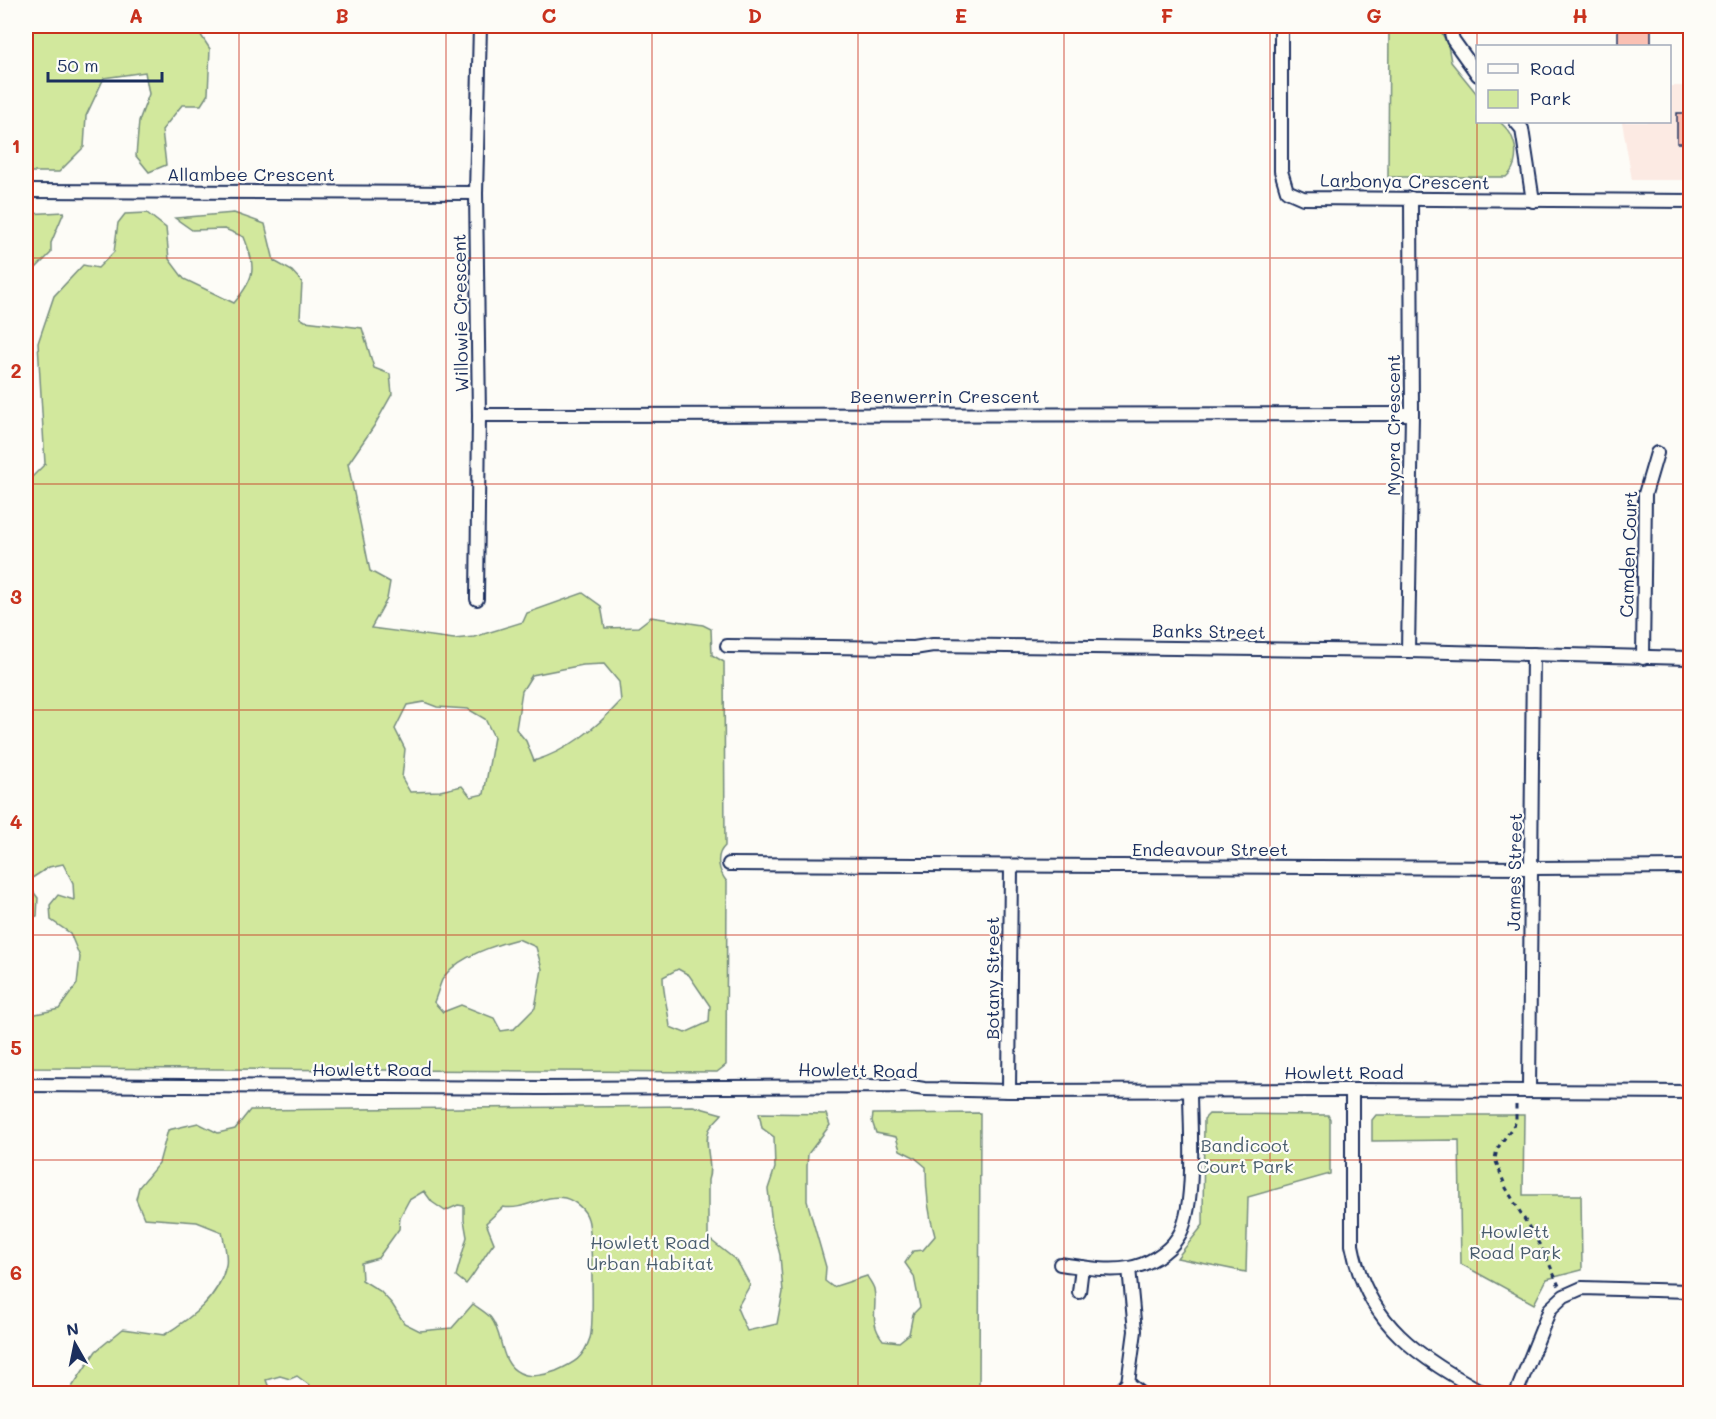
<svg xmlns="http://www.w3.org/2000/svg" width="1716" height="1419" viewBox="0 0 1716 1419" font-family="Mali,sans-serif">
	<rect width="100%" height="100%" fill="#fdfcf7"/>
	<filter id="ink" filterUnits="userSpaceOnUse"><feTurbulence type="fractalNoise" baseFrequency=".0167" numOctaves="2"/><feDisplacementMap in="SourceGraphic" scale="12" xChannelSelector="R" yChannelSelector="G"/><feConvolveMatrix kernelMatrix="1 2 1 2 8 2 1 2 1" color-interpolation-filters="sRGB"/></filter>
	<g filter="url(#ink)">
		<polygon fill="#fceae3" points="1670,86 1690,86 1690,180 1632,180 1622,122 1670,122"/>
		<g fill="#d2e89d" stroke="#768c7e" stroke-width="1.5" fill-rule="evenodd">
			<polygon points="26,26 195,26 210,49 208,94 201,105 182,105 162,130 166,165 149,172 136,156 139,121 149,94 145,72 104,78 86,116 84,147 59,172 26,172"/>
			<path d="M1389,26H1438L1448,45L1451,62L1477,94L1478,122H1500C1504,126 1510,131 1512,137C1518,150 1517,168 1506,177H1388Z"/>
			<polygon points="64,212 51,243 51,253 26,278 26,214"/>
			<path d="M147,213L166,228L169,259L184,279L234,303C256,277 256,268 244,237L225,229L192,230L175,218L234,213L265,224L274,261L292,271L302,282L300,318L305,321L362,328L374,368L390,374L392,394L374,426L348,464L370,571L390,582L387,599L371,628L454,639L474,637L523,622L527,613L583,593L601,606L605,628L638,627L651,617L703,625L711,629L712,655L724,662L725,846C714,856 719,872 727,882L726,1065L717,1072L26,1068V1016L59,1009L77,984L80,957L70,933L51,920L50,905L58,895L74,900L73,883L63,864L49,867L26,882L38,898L37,916L26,919V483L45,464L38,343L54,296L83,265L98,268L114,252L118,223L125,214ZM604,664L619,682L621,701C596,728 569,750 534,761L526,741L516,729L522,691L532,675L583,665ZM424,702L437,707L468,709L485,719L494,737L484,794L471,797L462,786L440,791L410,792L402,778L405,749L395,729L407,705ZM518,939L536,947L542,969L535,1008L514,1029L501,1031L494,1018L461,1005L443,1012L434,1002C437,995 439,987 442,980C454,958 495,945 518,939ZM678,969L689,975L710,1006L709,1022L685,1033L670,1027C668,1009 663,994 663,977Z"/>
			<path d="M693,1106L722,1114C718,1119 712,1124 709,1130C703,1145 714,1165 708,1180V1238L737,1261L750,1285L737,1308L747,1331L777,1324L783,1292L780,1255L772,1224L768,1189L775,1168L774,1137L762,1128L759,1113L826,1114L830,1125L808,1154L807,1166V1201L826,1267L825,1281L833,1287L867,1276C869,1280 873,1285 874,1289C878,1308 868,1322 883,1340L899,1342L909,1334L913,1314L920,1307L914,1276L905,1263L913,1251L923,1250L935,1236C928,1213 926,1191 926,1167L914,1157L900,1150L896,1137L876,1133L872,1121L873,1114L980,1113L979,1393L310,1394L309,1385L297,1376L290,1379L280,1376L266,1380L271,1393H68L96,1351L123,1329L164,1335C191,1318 219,1298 226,1265C228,1256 224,1242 222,1232L197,1222L144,1218L136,1199L139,1187L159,1163L168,1130L198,1123L218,1133L235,1129L250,1110ZM424,1191L432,1202L445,1211L458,1205L464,1206V1220L467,1237L456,1276L466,1284C477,1271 483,1257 494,1243L486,1223L503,1207C525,1211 544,1193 565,1198C575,1201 585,1209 588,1219C592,1231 594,1326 590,1338C583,1359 574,1363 556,1371C546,1375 530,1378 520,1373C499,1364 504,1335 491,1318C487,1313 478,1308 473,1304L452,1328L420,1331L404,1323L392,1304L380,1291L362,1280L361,1263L378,1258L399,1229L400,1217L409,1200Z"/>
			<polygon points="1209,1114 1328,1115 1330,1119 1330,1174 1248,1197 1246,1272 1177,1258 1203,1225 1204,1119"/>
			<polygon points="1376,1115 1524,1115 1523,1195 1581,1195 1582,1270 1547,1279 1534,1304 1461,1264 1459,1140 1372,1141 1372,1120"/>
		</g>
		<g fill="#fac0b3" stroke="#1b2f5e" stroke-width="1.5">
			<rect x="1618" y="26" width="33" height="20"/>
			<rect x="1677" y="113" width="13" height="30"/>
		</g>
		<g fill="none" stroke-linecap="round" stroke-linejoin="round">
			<defs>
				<g id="street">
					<polyline points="1281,26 1281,171 1287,191 1303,198 1690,201"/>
					<polyline points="1449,26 1453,40 1478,75"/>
					<polyline points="1516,122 1522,129 1533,201"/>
					<polyline points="26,191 476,193"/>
					<polyline points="479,415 1412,414"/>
					<polyline points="477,599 479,415 476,193 480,26"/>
					<polyline points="727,646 914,648 933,645 1408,651 1690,658"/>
					<polyline points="1408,651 1412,414 1411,198"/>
					<polyline points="1643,658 1645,494 1657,453"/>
					<polyline points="729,864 1532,868 1690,867"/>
					<polyline points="26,1085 541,1088 906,1086 924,1089 1009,1091 1352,1090 1690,1092"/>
					<path d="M1352,1090V1245C1367,1325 1419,1357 1486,1394"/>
					<polyline points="1529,1090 1533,654"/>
					<polyline points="1009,1091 1011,866"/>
					<path d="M1060,1264C1083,1267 1107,1272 1129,1268C1147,1265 1168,1253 1178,1237C1197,1209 1190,1127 1190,1091"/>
					<polyline points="1079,1292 1082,1267"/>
					<polyline points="1128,1383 1135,1331 1129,1268"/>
					<polyline points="1116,1394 1128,1383 1142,1394"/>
					<polyline points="1516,1394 1550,1309 1564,1296 1582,1288 1690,1291"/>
				</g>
			</defs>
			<use href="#street" stroke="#1b2f5e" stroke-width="16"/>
			<polyline stroke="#1b2f5e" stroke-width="3" stroke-dasharray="4.5 4.5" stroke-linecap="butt" points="1516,1105 1516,1122 1497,1149 1495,1159 1506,1188 1545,1254 1559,1286"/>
			<use href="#street" stroke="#fdfcf7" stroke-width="12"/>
		</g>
	</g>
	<path fill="none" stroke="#c8321e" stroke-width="1.5" stroke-opacity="0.55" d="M239,26V1394M446,26V1394M652,26V1394M858,26V1394M1064,26V1394M1270,26V1394M1477,26V1394M26,258H1690M26,484H1690M26,710H1690M26,935H1690M26,1160H1690"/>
	<g text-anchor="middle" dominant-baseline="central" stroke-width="4.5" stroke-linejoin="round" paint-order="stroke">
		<g font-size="18" fill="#1b2f5e" stroke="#fdfcf7">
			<text x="251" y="174">Allambee Crescent</text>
			<text transform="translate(1405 181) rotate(1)">Larbonya Crescent</text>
			<text transform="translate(460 313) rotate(-91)">Willowie Crescent</text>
			<text x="945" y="396">Beenwerrin Crescent</text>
			<text transform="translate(1393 425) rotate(-90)">Myora Crescent</text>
			<text transform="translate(1628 554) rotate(-88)">Camden Court</text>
			<text transform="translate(1209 631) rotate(1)">Banks Street</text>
			<text x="1210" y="849">Endeavour Street</text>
			<text transform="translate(1514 872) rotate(-89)">James Street</text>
			<text transform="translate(992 978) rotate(-90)">Botany Street</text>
			<text x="372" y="1069">Howlett Road</text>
			<text transform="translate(858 1070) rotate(1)">Howlett Road</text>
			<text x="1344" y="1072">Howlett Road</text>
		</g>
		<g font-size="18" fill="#495d6e" stroke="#fdfcf7">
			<text x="1245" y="1145">Bandicoot<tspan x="1245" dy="21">Court Park</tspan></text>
			<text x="1515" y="1231">Howlett<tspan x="1515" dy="21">Road Park</tspan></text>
			<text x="650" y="1242">Howlett Road<tspan x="650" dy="21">Urban Habitat</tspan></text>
		</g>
	</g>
	<rect width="1716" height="1419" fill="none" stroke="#fdfcf7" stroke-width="66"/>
	<rect x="1476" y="45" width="195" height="78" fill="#fdfcf7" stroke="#a3aaba" stroke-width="1.5"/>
	<rect x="1488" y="64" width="30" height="9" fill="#fdfcf7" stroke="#a3aaba" stroke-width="1.5"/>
	<text x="1530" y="75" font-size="18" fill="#1b2f5e">Road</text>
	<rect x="1488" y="90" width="30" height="18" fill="#d2e89d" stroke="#a3aaba" stroke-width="1.5"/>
	<text x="1530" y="105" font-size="18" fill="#1b2f5e">Park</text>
	<g transform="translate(75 1344) rotate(351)" stroke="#fdfcf7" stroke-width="4.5" paint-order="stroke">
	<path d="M0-4.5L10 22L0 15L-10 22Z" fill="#1b2f5e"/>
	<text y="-9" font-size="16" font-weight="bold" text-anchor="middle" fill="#1b2f5e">N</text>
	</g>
	<path d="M48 72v9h114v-9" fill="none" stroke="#1b2f5e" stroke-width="3"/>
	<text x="57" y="72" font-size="18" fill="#1b2f5e" stroke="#fdfcf7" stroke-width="4.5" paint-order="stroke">50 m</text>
	<rect x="33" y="33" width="1650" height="1353" fill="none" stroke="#c8321e" stroke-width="2"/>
	<g font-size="20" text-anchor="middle" font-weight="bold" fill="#c8321e">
		<text x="136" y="23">A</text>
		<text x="342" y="23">B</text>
		<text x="549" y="23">C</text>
		<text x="755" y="23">D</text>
		<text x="961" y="23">E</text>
		<text x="1167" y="23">F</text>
		<text x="1374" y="23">G</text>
		<text x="1580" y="23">H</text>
		<text x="16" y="153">1</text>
		<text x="16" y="378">2</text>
		<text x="16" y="604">3</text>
		<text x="16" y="829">4</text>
		<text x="16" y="1055">5</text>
		<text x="16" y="1280">6</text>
	</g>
</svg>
